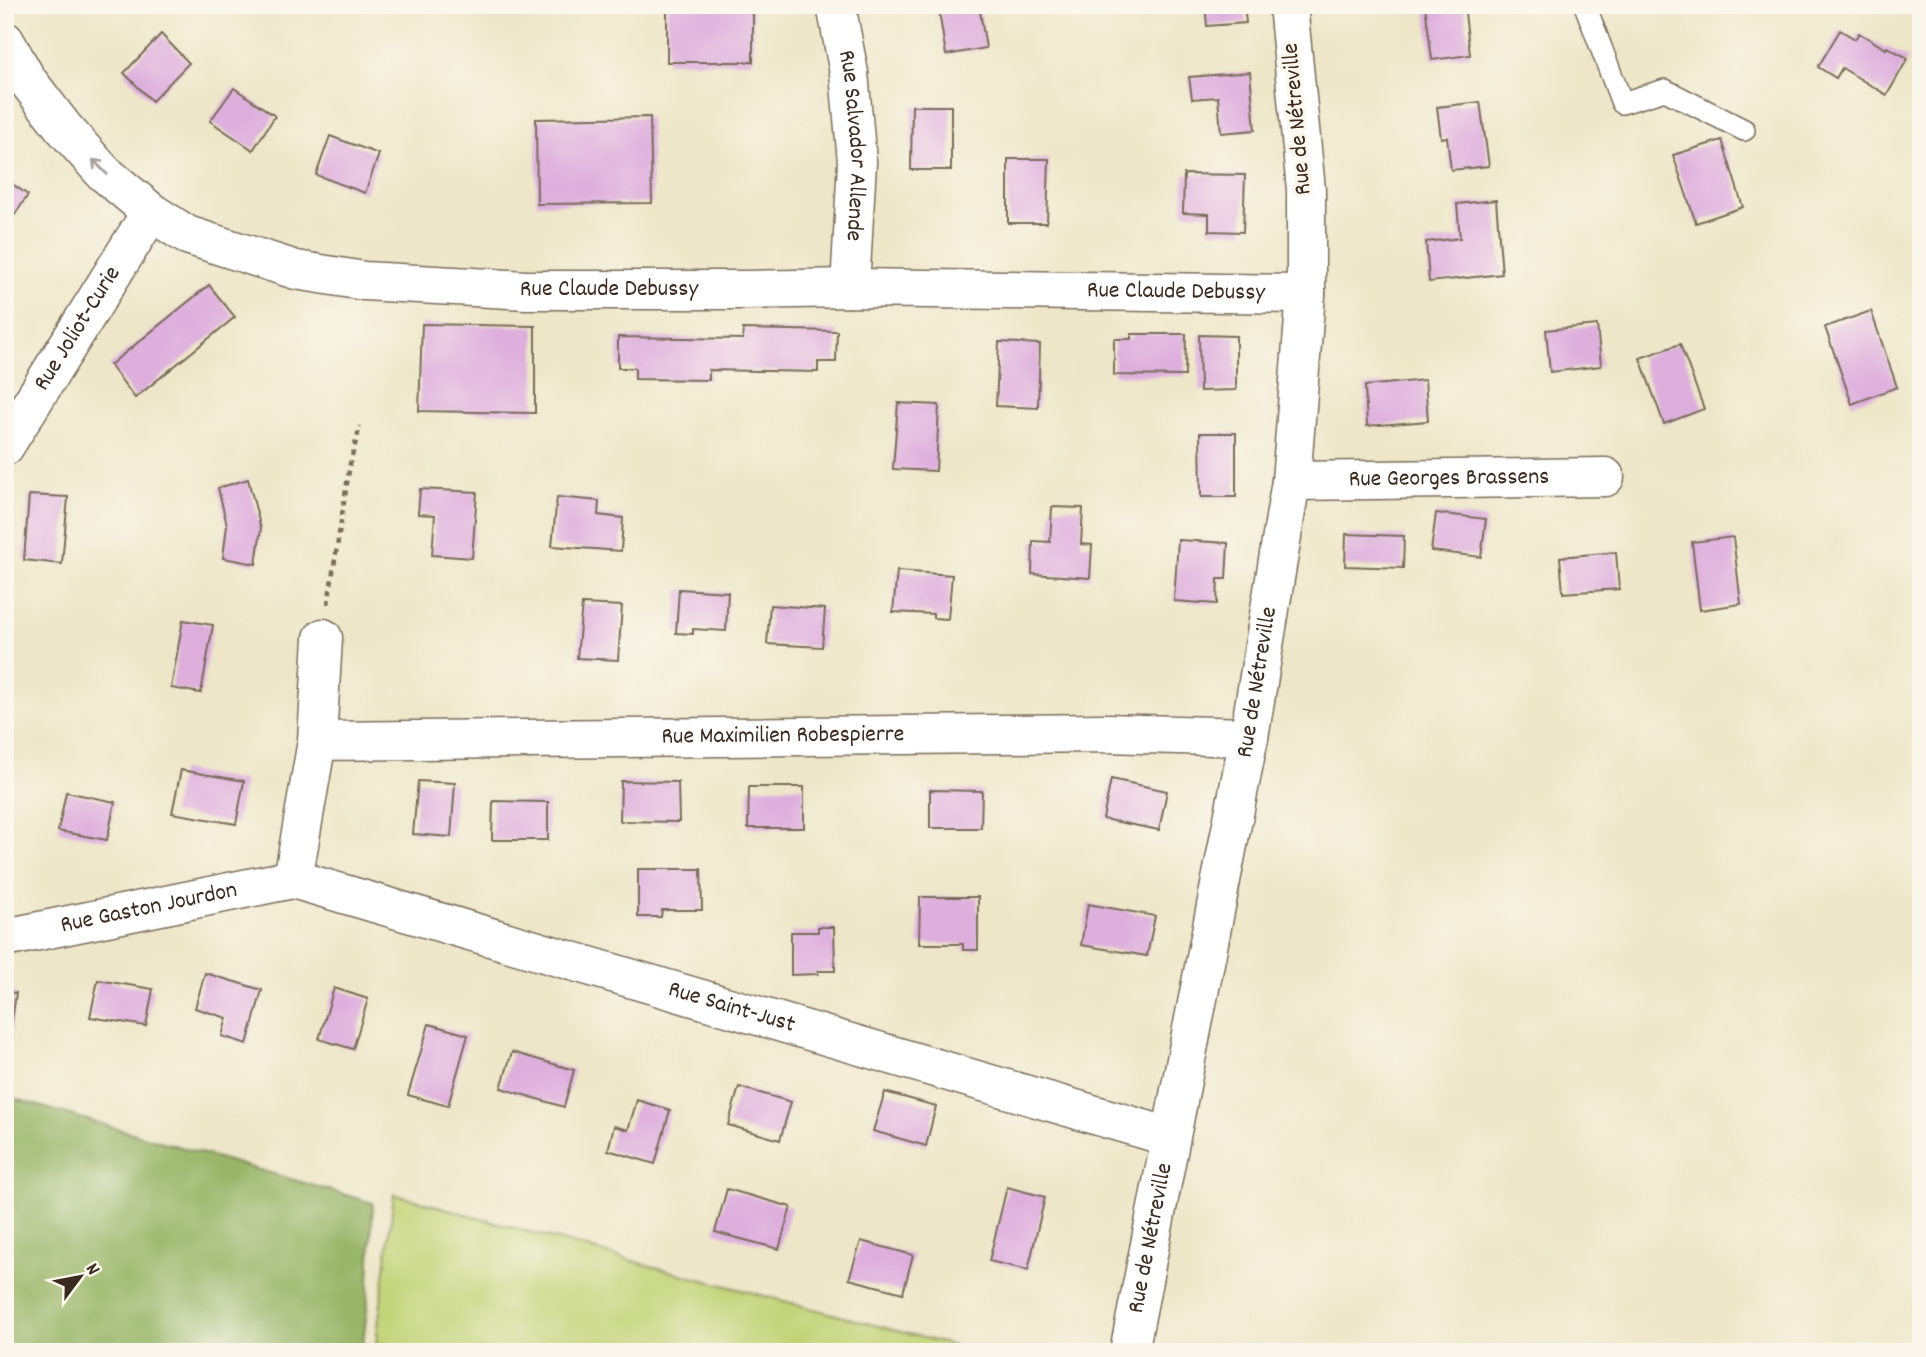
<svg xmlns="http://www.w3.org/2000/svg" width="1926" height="1357" viewBox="0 0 1926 1357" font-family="Dekko,sans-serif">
	<rect width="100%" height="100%" fill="#fbf7ec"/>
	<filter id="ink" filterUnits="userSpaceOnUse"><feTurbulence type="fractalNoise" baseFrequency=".0143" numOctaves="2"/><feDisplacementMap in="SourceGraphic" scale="14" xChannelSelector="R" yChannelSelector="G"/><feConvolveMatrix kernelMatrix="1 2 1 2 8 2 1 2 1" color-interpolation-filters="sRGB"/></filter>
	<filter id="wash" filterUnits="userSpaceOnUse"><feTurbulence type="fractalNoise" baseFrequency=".00686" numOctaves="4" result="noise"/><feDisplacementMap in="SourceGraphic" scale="28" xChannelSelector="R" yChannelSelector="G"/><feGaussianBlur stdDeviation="1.57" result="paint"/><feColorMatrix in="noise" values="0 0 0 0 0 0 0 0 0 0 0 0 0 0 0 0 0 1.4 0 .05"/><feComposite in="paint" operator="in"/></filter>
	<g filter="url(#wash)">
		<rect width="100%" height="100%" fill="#ede6c8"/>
		<polygon fill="#c1d376" stroke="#7e7e4a" stroke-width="2" points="394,1194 647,1265 977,1352 375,1352"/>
		<polygon fill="#98b567" stroke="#6a7042" stroke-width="2" points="5,1096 373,1203 368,1301 362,1352 5,1352"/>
		<g id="blocks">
			<g fill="#deafdd">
				<rect x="667" y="5" width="86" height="57"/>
				<polygon points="938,5 979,5 986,48 946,55"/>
				<polygon points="1205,5 1244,5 1246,23 1207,26"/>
				<polygon points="1425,5 1464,5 1470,55 1432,60"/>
				<polygon points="1840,30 1855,39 1859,33 1886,49 1887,47 1908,58 1887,95 1842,68 1836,78 1818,67"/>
				<polygon points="161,34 189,63 152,101 124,73"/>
				<polygon points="1250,72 1255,130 1221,133 1218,97 1192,99 1189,77"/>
				<polygon points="234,88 275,116 253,150 210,121"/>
				<polygon points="1480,102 1489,166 1451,170 1447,137 1441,138 1437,107"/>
				<polygon points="912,106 951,106 951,170 911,170"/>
				<polygon points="650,117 652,203 537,204 536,119"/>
				<polygon points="330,136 379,154 365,193 316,175"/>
				<polygon points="1722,140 1743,207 1696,223 1673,155"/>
				<polygon points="1008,159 1049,159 1047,223 1008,223"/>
				<polygon points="1184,174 1245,175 1243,232 1209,231 1209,214 1183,213"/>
				<polygon points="5,179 28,195 5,229"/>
				<polygon points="1496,200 1502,274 1429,282 1426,242 1460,238 1457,204"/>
				<polygon points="209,285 235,317 135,398 110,365"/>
				<polygon points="1871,311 1897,387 1852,404 1825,327"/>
				<polygon points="422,324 535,326 535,413 419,411"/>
				<polygon points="1597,325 1601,366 1550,372 1546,330"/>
				<polygon points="743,329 837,331 836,362 818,362 818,372 709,370 709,380 635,379 635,368 618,368 618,337 743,339"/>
				<polygon points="1131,334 1186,334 1185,376 1114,375 1114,339 1131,339"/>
				<polygon points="1199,335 1236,336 1236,390 1200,391"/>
				<polygon points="999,342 1040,344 1038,408 996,406"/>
				<polygon points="1680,344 1704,409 1664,424 1640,358"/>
				<polygon points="1425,380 1428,421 1367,426 1365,386"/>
				<polygon points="898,403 939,405 936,471 893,469"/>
				<polygon points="1200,433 1236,433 1236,497 1201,497"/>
				<polygon points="248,479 261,529 256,564 223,558 227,525 218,488"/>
				<polygon points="420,489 477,492 472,558 432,555 435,515 418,514"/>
				<polygon points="29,495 68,497 62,564 24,560"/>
				<polygon points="557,497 599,501 598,515 623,518 621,551 552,546"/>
				<polygon points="1052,507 1083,508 1081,544 1092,545 1090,578 1032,574 1033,541 1050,542"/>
				<polygon points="1436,513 1486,519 1481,557 1431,551"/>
				<polygon points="1346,534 1404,536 1403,568 1345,566"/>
				<polygon points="1733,537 1741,604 1700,610 1692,542"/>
				<polygon points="1178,540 1228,543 1226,579 1218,579 1217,604 1174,601"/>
				<polygon points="1616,552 1619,589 1563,593 1560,557"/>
				<polygon points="897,571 952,575 948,619 933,618 933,614 893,612"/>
				<polygon points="679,589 728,592 726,631 693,629 693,634 676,633"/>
				<polygon points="582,604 622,606 618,660 577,658"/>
				<polygon points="770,605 825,609 822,647 767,644"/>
				<polygon points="183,620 213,625 201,693 171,688"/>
				<polygon points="181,770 244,781 236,824 172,813"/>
				<polygon points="1111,779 1167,791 1159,830 1103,819"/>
				<polygon points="418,781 455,783 451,837 413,834"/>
				<polygon points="621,781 678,782 679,822 620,821"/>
				<polygon points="749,787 804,787 804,828 748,828"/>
				<polygon points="930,790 982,791 981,828 930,828"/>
				<polygon points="66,792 115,802 107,840 58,831"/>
				<polygon points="493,801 548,802 548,840 492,840"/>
				<polygon points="638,869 701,869 702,910 662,910 661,917 638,917"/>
				<polygon points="920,897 978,897 978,950 963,950 963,944 919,944"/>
				<polygon points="1088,904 1155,916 1147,956 1081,945"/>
				<polygon points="818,927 834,927 835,971 818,971 818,974 791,975 791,932 818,932"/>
				<polygon points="205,973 262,990 247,1044 222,1036 227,1018 195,1008"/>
				<polygon points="98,980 153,989 146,1026 90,1017"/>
				<polygon points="334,988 368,999 353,1049 319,1039"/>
				<polygon points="5,992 16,993 8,1049 5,1049"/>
				<polygon points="429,1024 468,1035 448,1106 408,1095"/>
				<polygon points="512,1052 574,1070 564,1107 501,1088"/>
				<polygon points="739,1087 791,1102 780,1140 728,1125"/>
				<polygon points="885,1092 936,1106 926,1146 873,1131"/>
				<polygon points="637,1100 670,1110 655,1164 608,1150 614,1126 628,1130"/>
				<polygon points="1007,1187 1045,1197 1028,1270 989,1261"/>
				<polygon points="727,1189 791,1207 779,1249 715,1232"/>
				<polygon points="861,1241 913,1255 903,1293 849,1279"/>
			</g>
		</g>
	</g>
	<g filter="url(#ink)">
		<use href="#blocks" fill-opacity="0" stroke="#796c5a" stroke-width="2"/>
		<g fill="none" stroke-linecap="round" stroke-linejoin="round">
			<defs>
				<polyline id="lane" points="1585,5 1622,103 1665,90 1744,130"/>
				<g id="street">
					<path id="s1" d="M836,5L849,73L857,162L850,288"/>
					<path id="s2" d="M5,41L27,80L63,127L103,172L151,212L187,235L296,270L364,281L526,290H745L850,288L1306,294"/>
					<path id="s3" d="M5,446L151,212"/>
					<path id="s4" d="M1291,481L1605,477"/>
					<path id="s5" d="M323,638L317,741L1105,733L1249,737"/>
					<polyline points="293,879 317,741"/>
					<path id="s6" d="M5,938L293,879L1170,1137"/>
				</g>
				<g id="secondary">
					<path id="s7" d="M1129,1352L1249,737L1291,481L1306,294V190L1288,5"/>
				</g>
			</defs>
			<use href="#lane" stroke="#796c5a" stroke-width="24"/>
			<use href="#street" stroke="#796c5a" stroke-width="41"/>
			<use href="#secondary" stroke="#796c5a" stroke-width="41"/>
			<polyline stroke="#796c5a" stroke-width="4.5" stroke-dasharray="5 5" stroke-linecap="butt" points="328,604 350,464 360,426"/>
			<use href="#lane" stroke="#fff" stroke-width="21"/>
			<use href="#street" stroke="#fff" stroke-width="38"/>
			<use href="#secondary" stroke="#fff" stroke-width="38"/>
		</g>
		<defs><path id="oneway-shaft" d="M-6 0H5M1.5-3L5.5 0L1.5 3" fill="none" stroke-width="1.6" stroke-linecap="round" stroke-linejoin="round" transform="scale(1.75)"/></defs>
		<use stroke="#a79f9a" href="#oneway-shaft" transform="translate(100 167) rotate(-134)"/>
	</g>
	<g text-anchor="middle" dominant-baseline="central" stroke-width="7" stroke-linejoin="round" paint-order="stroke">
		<g font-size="24" fill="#3b2a1e" stroke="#fbf7ec">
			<text transform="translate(1298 119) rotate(-95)">Rue de Nétreville</text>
			<text stroke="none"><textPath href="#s1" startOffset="142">Rue Salvador Allende</textPath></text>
			<text stroke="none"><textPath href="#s2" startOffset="698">Rue Claude Debussy</textPath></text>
			<text stroke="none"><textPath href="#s2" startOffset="1265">Rue Claude Debussy</textPath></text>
			<text stroke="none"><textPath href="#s3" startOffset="138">Rue Joliot-Curie</textPath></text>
			<text stroke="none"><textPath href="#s4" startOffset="158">Rue Georges Brassens</textPath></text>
			<text stroke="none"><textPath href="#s7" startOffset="682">Rue de Nétreville</textPath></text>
			<text stroke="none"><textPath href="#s5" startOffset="569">Rue Maximilien Robespierre</textPath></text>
			<text stroke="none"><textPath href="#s6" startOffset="147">Rue Gaston Jourdon</textPath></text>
			<text stroke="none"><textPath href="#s6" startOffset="751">Rue Saint-Just</textPath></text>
			<text stroke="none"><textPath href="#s7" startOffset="116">Rue de Nétreville</textPath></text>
		</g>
	</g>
	<rect width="1926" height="1357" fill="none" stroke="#fbf7ec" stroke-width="28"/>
	<g transform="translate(80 1277) rotate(58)" stroke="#fbf7ec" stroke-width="5" paint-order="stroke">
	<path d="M0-5L12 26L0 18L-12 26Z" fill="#3b2a1e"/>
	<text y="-10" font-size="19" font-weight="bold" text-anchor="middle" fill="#3b2a1e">N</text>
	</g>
</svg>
